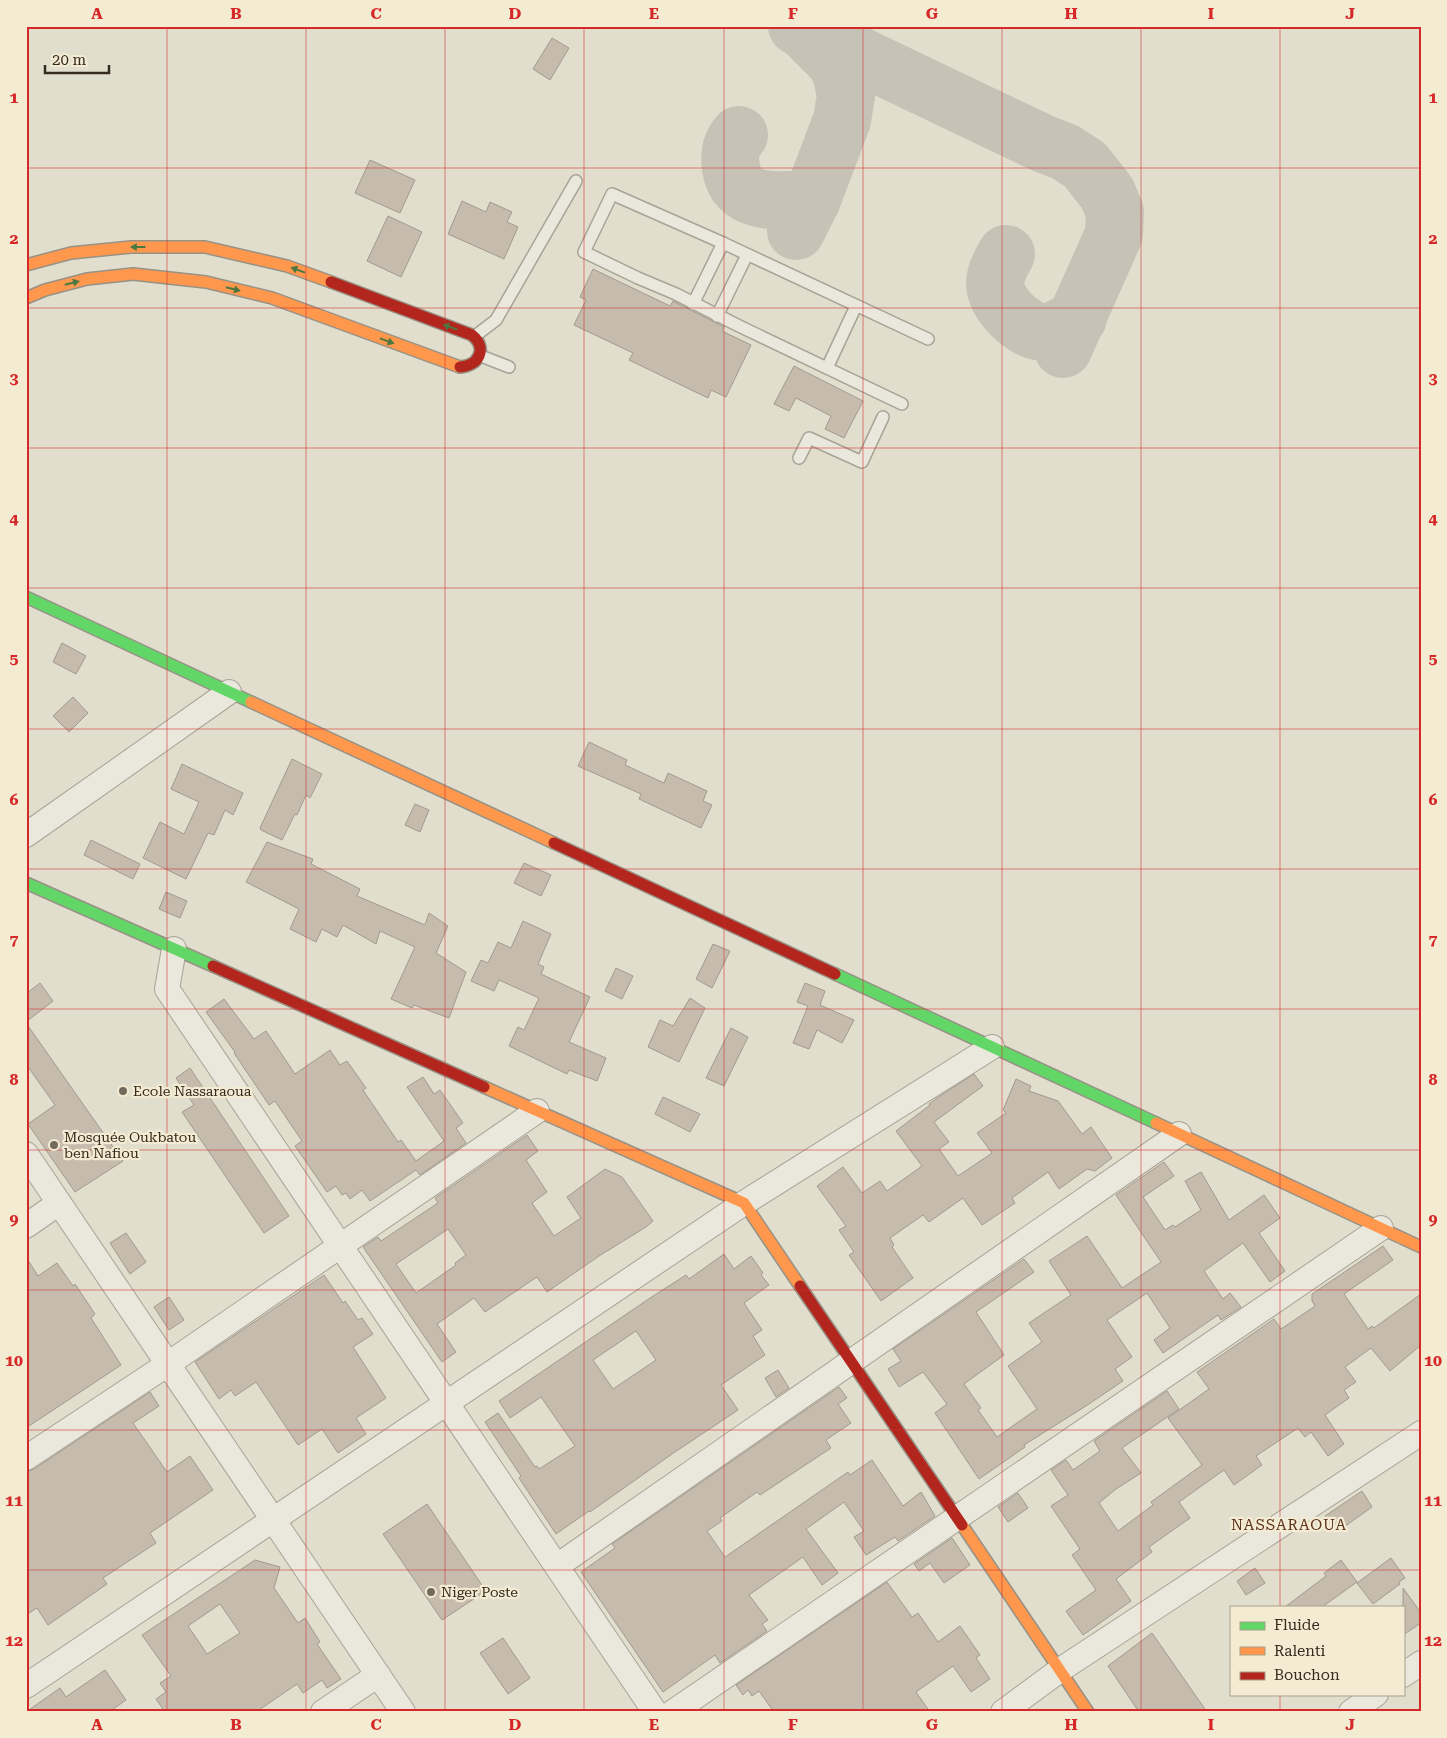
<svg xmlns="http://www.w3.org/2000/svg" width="1447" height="1738" viewBox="0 0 1447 1738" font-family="'Roboto Serif',serif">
	<rect width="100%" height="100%" fill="#e2decd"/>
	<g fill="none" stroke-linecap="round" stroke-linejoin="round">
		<g stroke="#c6c2b6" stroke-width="58">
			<polyline points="797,26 1042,143 1065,152 1085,165 1107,193 1115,212 1114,234 1063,349"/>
			<path d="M739,135C730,145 729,155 731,168C737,208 782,200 812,199"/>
			<polyline points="796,231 812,199 842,120 846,96 842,76 836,62 804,30"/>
			<path d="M1006,254C1001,263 996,272 995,282C994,303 1023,331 1043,332C1055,333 1068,323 1078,318"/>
		</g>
	</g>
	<g fill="#c5bcae" stroke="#a29a8c" fill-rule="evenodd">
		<polygon points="552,38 569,48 550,80 533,69"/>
		<polygon points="370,160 415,180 400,213 355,193"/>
		<polygon points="462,201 486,212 490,202 512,212 507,222 518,227 504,259 448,234"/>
		<polygon points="388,216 422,232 401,277 367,261"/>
		<polygon points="593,269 670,306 673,301 724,327 722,331 751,345 726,397 711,390 708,398 629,360 633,353 574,325 586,300 580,297"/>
		<polygon points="794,366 863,401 844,438 825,429 831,416 796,398 789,411 774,404"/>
		<polygon points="62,643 86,656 76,674 53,662"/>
		<polygon points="73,697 88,713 69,732 53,716"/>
		<polygon points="589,742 627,760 625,765 664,783 668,773 707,791 703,801 712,805 701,828 639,799 641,794 578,766"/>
		<polygon points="292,759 322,774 310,798 306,795 297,815 295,814 282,840 261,830 260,828"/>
		<polygon points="182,764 243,793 233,815 225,810 214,835 208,833 186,879 143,858 160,822 184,834 199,802 171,789"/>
		<polygon points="415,804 429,810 420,832 405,825"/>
		<polygon points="91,840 140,864 133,879 84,855"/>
		<polygon points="267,842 313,859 311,864 360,889 357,896 425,925 429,913 448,926 436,953 466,972 449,1018 414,1005 412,1008 391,999 415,947 380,931 376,944 343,925 337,937 322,929 316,942 290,929 299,909 246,882"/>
		<polygon points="524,863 551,875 541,896 514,883"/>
		<polygon points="166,892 187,901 180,918 159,909"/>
		<polygon points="523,921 551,934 538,964 544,967 541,974 590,997 569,1042 606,1058 597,1081 569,1070 567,1074 509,1046 518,1027 524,1030 539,998 499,980 494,991 471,981 481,960 488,963 498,942 511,948"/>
		<polygon points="713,944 730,951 712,988 696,979"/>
		<polygon points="616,968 633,976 622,999 605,991"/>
		<polygon points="40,983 53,1001 26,1022 26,994"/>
		<polygon points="805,983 825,991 820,1005 854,1020 842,1043 817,1030 809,1049 793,1043 808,1006 797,1002"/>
		<polygon points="690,998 705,1008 679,1062 648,1047 660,1020 673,1026"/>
		<polygon points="224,999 254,1039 266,1031 295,1074 330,1050 340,1065 347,1061 366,1088 363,1090 398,1142 401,1140 416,1161 444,1141 407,1087 423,1077 434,1094 440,1090 463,1123 456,1128 466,1143 420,1175 416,1170 370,1201 362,1190 350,1199 346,1193 342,1195 336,1186 327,1192 295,1146 302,1141 275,1101 269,1105 234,1053 235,1052 206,1012"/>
		<polygon points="26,1023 123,1161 75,1192 28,1124 55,1105 26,1064"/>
		<polygon points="731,1028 748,1037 724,1086 706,1078"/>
		<polygon points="190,1068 289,1216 264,1233 182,1112 194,1105 176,1078"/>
		<polygon points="974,1074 983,1086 934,1122 949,1142 939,1149 958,1176 992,1153 977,1133 1006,1113 1003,1110 1016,1079 1031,1086 1029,1091 1058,1101 1082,1134 1091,1127 1112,1158 1095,1171 1087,1169 1059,1189 1048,1172 1012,1198 1015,1203 982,1225 963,1198 929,1222 923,1215 890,1238 894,1245 892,1247 913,1278 881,1301 849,1255 854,1252 839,1230 846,1226 817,1186 843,1167 862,1193 880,1181 887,1191 922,1166 896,1131 930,1105 929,1104 937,1098"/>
		<polygon points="663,1097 700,1114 690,1132 655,1114"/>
		<path d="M527,1135L538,1151L526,1160L547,1192L532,1203L554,1236L581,1218L567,1197L605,1169L622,1177L653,1221L646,1227L599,1256L547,1292L537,1277L485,1312L474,1298L437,1324L456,1352L442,1362L363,1247L378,1237L381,1241L438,1203L435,1198ZM448,1229L466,1255L455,1263L456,1265L416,1293L396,1264Z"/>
		<polygon points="1164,1162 1174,1176 1143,1197 1165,1230 1173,1225 1175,1227 1201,1210 1185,1181 1201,1172 1229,1220 1264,1195 1280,1218 1259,1233 1285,1271 1270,1282 1243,1243 1204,1271 1223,1299 1230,1293 1241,1307 1221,1320 1218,1315 1163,1353 1154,1340 1170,1328 1147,1293 1107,1320 1132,1357 1115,1369 1123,1381 1086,1406 1024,1445 1025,1447 979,1479 935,1413 947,1404 923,1372 899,1387 888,1369 901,1361 893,1349 1024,1259 1034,1272 976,1312 1004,1355 964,1384 981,1408 978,1410 997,1437 1037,1409 1008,1366 1042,1342 1029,1323 1071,1295 1049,1261 1087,1236 1122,1288 1161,1262 1116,1195"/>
		<polygon points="126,1233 146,1262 130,1274 110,1243"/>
		<polygon points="1383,1246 1393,1260 1344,1294 1368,1329 1372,1326 1374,1328 1421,1294 1421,1345 1390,1371 1371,1348 1345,1367 1356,1382 1344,1390 1349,1398 1325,1415 1344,1444 1328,1456 1311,1432 1305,1437 1298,1428 1256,1456 1262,1465 1234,1485 1224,1470 1179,1502 1190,1518 1149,1547 1152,1552 1116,1579 1131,1601 1083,1635 1066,1611 1096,1590 1072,1555 1080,1549 1051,1506 1068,1495 1051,1470 1066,1460 1073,1470 1100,1451 1094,1441 1167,1391 1179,1409 1122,1448 1141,1473 1116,1489 1099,1503 1118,1531 1153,1505 1151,1502 1202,1465 1168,1418 1209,1389 1197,1372 1274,1319 1281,1329 1315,1306 1312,1301 1312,1294"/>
		<path d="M724,1254L734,1269L751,1256L763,1273L761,1275L769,1285L744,1303L762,1330L753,1336L765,1355L721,1385L738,1410L672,1454L590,1512L589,1511L556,1534L519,1478L521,1476L485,1422L498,1413L535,1467L537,1466L539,1469L575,1446L541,1397L510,1418L499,1401L650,1298L686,1275L689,1279ZM636,1331L656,1360L613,1389L593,1360Z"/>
		<polygon points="26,1257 38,1276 57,1263 73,1286 75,1284 95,1314 91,1318 121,1365 26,1428"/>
		<polygon points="324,1275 343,1303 345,1301 358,1320 362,1318 373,1334 353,1347 386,1398 356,1418 366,1434 338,1453 322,1429 298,1445 256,1382 235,1396 231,1390 219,1399 195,1362"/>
		<polygon points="169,1297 184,1320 169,1330 154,1307"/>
		<polygon points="778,1370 789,1388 776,1397 765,1378"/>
		<polygon points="839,1387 847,1398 838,1404 851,1423 826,1440 831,1448 760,1495 757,1492 720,1518 722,1521 707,1531 725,1557 848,1472 850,1475 872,1460 903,1506 921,1492 935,1516 898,1541 895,1537 866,1555 854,1537 864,1531 844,1502 806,1529 838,1573 822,1585 803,1557 749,1595 768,1620 762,1624 767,1631 720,1663 715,1655 663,1692 581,1572 615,1548 612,1544"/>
		<polygon points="150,1392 159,1406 133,1423 167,1472 190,1456 213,1490 150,1533 156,1543 103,1578 107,1584 48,1625 37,1608 26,1615 26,1472 34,1469"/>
		<polygon points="1362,1491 1372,1507 1337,1532 1325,1516"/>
		<polygon points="1018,1493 1028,1508 1008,1522 998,1507"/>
		<polygon points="427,1504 486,1591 442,1620 383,1534"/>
		<polygon points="952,1538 970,1565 944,1583 930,1563 919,1571 914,1564"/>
		<polygon points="1391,1558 1405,1578 1399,1582 1400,1584 1373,1604 1357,1583"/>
		<path d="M255,1560L280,1567L274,1588L298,1623L305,1618L320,1642L317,1644L341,1679L327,1688L322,1680L303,1693L297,1684L256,1712H165L156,1699L166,1692L160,1683L171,1676L142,1635ZM220,1604L240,1633L207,1654L188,1626Z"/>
		<polygon points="1341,1560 1357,1582 1322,1607 1285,1607 1326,1576 1324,1573"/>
		<polygon points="1255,1568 1265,1583 1246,1595 1237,1581"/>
		<polygon points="887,1582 912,1617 918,1613 938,1642 960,1626 980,1655 976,1658 990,1679 971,1692 953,1666 916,1692 930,1712 774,1712 759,1691 752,1696 748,1690 743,1695 736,1685"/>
		<polygon points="1403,1588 1421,1613 1421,1623 1403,1635"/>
		<polygon points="1152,1633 1207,1712 1139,1712 1108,1666"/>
		<polygon points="503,1638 530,1678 508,1694 480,1653"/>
		<polygon points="105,1670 126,1700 109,1712 26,1712 60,1688 66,1697"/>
	</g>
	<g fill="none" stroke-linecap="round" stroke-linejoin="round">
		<defs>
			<g id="lane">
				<polyline points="693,304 723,243"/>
				<polyline points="717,316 747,255"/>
				<polyline points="475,336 496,320 576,181"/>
				<polyline points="481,356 509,367"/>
				<polyline points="827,368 856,306"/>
				<polyline points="902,404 739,326 676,294 638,278 584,252 612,194 723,243 928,339"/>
				<polyline points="799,458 809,438 862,462 883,417"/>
			</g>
			<g id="street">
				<polyline points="26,835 229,692"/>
				<polyline points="174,949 167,989 655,1712"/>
				<polyline points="26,1154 403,1712"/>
				<polyline points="26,1226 59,1203"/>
				<polyline points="26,1458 168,1364 537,1111"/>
				<polyline points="557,1566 1179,1134"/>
				<polyline points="1403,1675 1421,1663"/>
				<polyline points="26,1686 744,1203 992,1047"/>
				<polyline points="323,1712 378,1675"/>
				<polyline points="673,1712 1381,1228"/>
				<polyline points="1003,1712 1060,1670 1421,1433"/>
				<polyline points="1351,1712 1376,1694"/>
			</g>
			<g id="fast">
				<polyline points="26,597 251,702"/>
				<polyline points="26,883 213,966"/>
				<polyline points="835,974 1156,1123"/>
			</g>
			<g id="slow">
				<polyline points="26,265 71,253 131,247 205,247 287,266 331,282"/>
				<polyline points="26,298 45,290 87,279 133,274 206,282 272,298 460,367"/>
				<polyline points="251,702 554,843"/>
				<polyline points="484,1087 744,1203 800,1286"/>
				<polyline points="1156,1123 1421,1247"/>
				<polyline points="962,1525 1088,1712"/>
			</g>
			<g id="jam">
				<path d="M331,282L472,335C488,348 479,366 460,367"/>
				<polyline points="554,843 835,974"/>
				<polyline points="213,966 484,1087"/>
				<polyline points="800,1286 962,1525"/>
			</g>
		</defs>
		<use href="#lane" stroke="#a7a396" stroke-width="14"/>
		<use href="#street" stroke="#a7a396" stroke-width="26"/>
		<use href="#fast" stroke="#979286" stroke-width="14"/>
		<use href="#slow" stroke="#979286" stroke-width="14"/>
		<use href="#jam" stroke="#979286" stroke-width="14"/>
		<use href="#lane" stroke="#eae7dd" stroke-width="11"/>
		<use href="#street" stroke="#eae7dd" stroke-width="24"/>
		<use href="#fast" stroke="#63d668" stroke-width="11"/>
		<use href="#slow" stroke="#ff974d" stroke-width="11"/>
		<use href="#jam" stroke="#b3261e" stroke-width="11"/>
	</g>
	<defs><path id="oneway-solid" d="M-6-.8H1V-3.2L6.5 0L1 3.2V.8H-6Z" transform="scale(1.25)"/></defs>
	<g fill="#4a7840">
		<use href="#oneway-solid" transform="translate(138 247) rotate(180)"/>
		<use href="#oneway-solid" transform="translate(298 270) rotate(-160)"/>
		<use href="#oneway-solid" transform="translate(72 283) rotate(-14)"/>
		<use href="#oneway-solid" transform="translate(233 289) rotate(14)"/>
		<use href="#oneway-solid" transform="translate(450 327) rotate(-161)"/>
		<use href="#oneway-solid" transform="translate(387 341) rotate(20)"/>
	</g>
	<path fill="none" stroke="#d62828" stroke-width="1" stroke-opacity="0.55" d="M167,26V1712M306,26V1712M445,26V1712M584,26V1712M724,26V1712M863,26V1712M1002,26V1712M1141,26V1712M1280,26V1607M26,168H1421M26,308H1421M26,448H1421M26,588H1421M26,729H1421M26,869H1421M26,1009H1421M26,1150H1421M26,1290H1421M26,1430H1421M26,1570H1421M1280,1694V1712"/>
	<g fill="#726a5c" stroke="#f3ecd3" stroke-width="2">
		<circle cx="123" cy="1091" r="5"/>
		<circle cx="54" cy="1145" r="5"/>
		<circle cx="431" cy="1592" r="5"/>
	</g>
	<g text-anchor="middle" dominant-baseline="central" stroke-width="4.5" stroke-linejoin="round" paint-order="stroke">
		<g font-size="14" fill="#352b1f" stroke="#f3ecd3" text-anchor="start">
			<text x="133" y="1091">Ecole Nassaraoua</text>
			<text x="64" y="1137">Mosquée Oukbatou<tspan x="64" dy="16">ben Nafiou</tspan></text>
			<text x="441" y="1592">Niger Poste</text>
		</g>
		<g font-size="15" letter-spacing="1" fill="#5e3321" stroke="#f3ecd3">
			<text x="1289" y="1525">NASSARAOUA</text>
		</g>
	</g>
	<rect width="1447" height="1738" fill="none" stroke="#f3ecd3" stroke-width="55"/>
	<rect x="1230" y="1606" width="175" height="90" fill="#f3ecd3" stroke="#a79f8b"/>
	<rect x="1240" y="1622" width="25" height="8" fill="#63d668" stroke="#a79f8b"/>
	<text x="1274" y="1630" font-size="15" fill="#352b1f">Fluide</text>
	<rect x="1240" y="1647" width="25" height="8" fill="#ff974d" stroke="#a79f8b"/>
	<text x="1274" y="1656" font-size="15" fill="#352b1f">Ralenti</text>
	<rect x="1240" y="1672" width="25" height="8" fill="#b3261e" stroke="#a79f8b"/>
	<text x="1274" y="1680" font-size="15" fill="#352b1f">Bouchon</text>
	<path d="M45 65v8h64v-8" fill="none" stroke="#352b1f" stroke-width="2.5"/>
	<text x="52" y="65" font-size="15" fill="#352b1f" stroke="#f3ecd3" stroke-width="4" paint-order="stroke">20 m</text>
	<rect x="28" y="28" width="1392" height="1682" fill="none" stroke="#d62828" stroke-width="2"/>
	<g font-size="16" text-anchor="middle" font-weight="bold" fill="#d62828">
		<text x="97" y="19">A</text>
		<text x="236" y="19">B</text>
		<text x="376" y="19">C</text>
		<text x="515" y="19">D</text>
		<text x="654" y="19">E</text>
		<text x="793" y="19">F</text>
		<text x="932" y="19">G</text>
		<text x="1071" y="19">H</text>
		<text x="1211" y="19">I</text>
		<text x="1350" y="19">J</text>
		<text x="14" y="103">1</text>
		<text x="1433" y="103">1</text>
		<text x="14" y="244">2</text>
		<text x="1433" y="244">2</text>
		<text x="14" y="384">3</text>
		<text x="1433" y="384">3</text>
		<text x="14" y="524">4</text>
		<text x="1433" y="524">4</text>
		<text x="14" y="664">5</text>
		<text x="1433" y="664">5</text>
		<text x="14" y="805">6</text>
		<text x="1433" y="805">6</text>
		<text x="14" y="945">7</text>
		<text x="1433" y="945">7</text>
		<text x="14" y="1085">8</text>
		<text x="1433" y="1085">8</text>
		<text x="14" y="1225">9</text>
		<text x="1433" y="1225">9</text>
		<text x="14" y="1366">10</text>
		<text x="1433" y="1366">10</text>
		<text x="14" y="1506">11</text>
		<text x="1433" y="1506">11</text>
		<text x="14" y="1646">12</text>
		<text x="1433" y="1646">12</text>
		<text x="97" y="1730">A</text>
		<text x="236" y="1730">B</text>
		<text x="376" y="1730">C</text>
		<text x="515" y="1730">D</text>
		<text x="654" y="1730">E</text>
		<text x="793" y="1730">F</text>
		<text x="932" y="1730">G</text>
		<text x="1071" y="1730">H</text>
		<text x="1211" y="1730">I</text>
		<text x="1350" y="1730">J</text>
	</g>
</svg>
